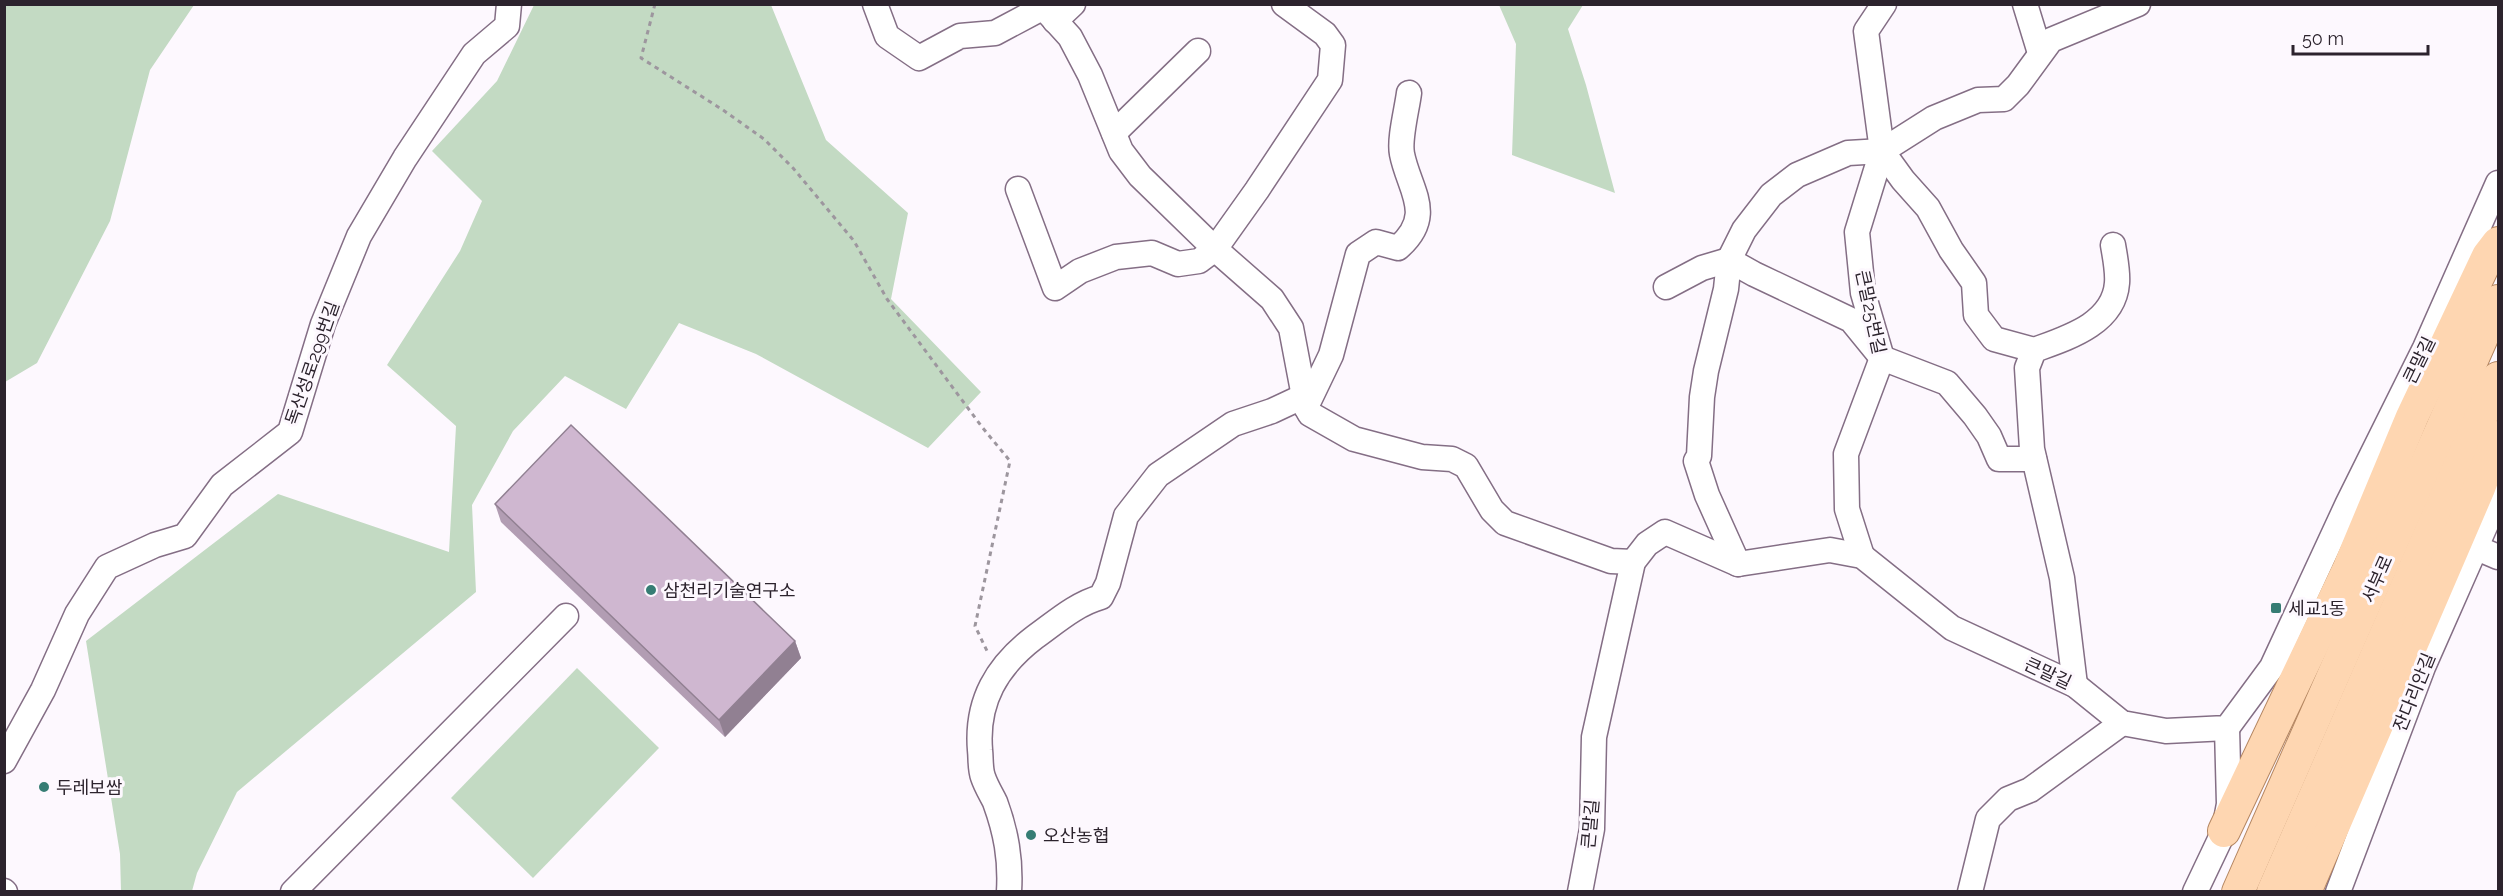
<svg xmlns="http://www.w3.org/2000/svg" width="2503" height="896" viewBox="0 0 2503 896" font-family="Raleway,'Noto Sans KR',sans-serif">
	<rect width="100%" height="100%" fill="#fdf8fe"/>
	<g fill="#c3dac3">
		<polygon points="4,5 194,5 150,70 110,221 37,363 5,382"/>
		<polygon points="534,5 771,5 826,140 908,213 891,299 981,392 928,448 756,354 679,323 626,409 565,376 513,431 472,505 476,592 237,792 197,873 192,891 121,891 120,854 86,641 278,494 449,552 456,426 387,365 460,251 482,201 432,151 497,81"/>
		<polygon points="1499,5 1583,5 1568,29 1586,85 1615,193 1512,155 1516,44"/>
		<polygon points="577,668 659,748 533,878 451,798"/>
	</g>
	<g fill="none" stroke-linecap="round" stroke-linejoin="round">
		<defs>
			<g id="minor">
				<polyline points="875,4 887,36 919,58 960,36 995,33 1042,8"/>
				<polyline points="1040,4 1070,37 1090,75 1121,151 1140,176 1215,249 1272,299 1291,328 1306,407 1310,414 1354,439 1422,457 1452,459 1466,466 1492,510 1505,523 1611,561 1633,562"/>
				<polyline points="1884,4 1866,31 1882,151 1903,180 1928,208 1951,250 1974,283 1976,315 1994,339 2034,350"/>
				<polyline points="2025,4 2040,53"/>
				<polyline points="1055,21 1073,4"/>
				<polyline points="1114,133 1198,51"/>
				<polyline points="1018,189 1055,288 1080,271 1116,257 1152,253 1178,264 1199,261 1215,249 1257,190 1330,80 1333,45 1325,34 1284,4"/>
				<polyline points="1666,287 1702,268 1729,260 1754,274 1851,320 1882,358 1947,383 1975,416 1989,436 1999,459 2034,459"/>
				<path d="M1306,407L1331,355L1358,254L1376,242L1398,248C1436,215 1409,190 1402,154C1399,139 1407,109 1409,93"/>
				<polyline points="2477,548 2498,557"/>
				<polyline points="1862,556 1847,509 1846,454 1882,358 1863,293 1857,232 1882,151 1934,118 1978,100 2004,99 2018,85 2051,40 2138,4"/>
				<polyline points="1738,564 1707,495 1696,461 1699,456 1702,397 1706,371 1726,289 1729,260 1744,230 1771,195 1797,175 1848,153 1882,151"/>
				<path d="M2075,685L2062,578L2032,449L2027,368L2034,350C2067,338 2114,324 2117,283C2118,271 2115,257 2113,245"/>
				<polyline points="4,761 43,690 77,614 107,567 155,545 185,536 222,485 290,432 323,324 359,236 405,158 474,54 507,26 509,4"/>
				<polyline points="4,891 5,892"/>
				<polyline points="293,892 566,616"/>
				<path d="M1009,892C1011,859 1006,832 995,802C991,794 986,786 983,777C980,769 981,759 980,750C976,701 997,666 1035,637C1056,622 1076,604 1101,597L1108,583L1126,516L1158,475L1233,424L1272,411L1304,396"/>
				<polyline points="1580,892 1592,829 1594,737 1633,562 1647,544 1665,532 1738,564 1830,550 1862,556 1952,628 2075,685 2122,723 2166,731 2227,728 2272,667 2348,503 2425,348 2498,183"/>
				<polyline points="1970,892 1988,819 2008,799 2030,790 2122,723"/>
				<polyline points="2195,892 2224,831 2229,804 2227,728"/>
				<polyline points="2338,892 2423,667 2498,497"/>
			</g>
			<g id="major">
				<polyline points="2224,831 2349,568 2412,417 2488,256 2498,243"/>
				<polyline points="2238,892 2498,301"/>
				<polyline points="2273,892 2498,378"/>
				<polyline points="2305,892 2479,488 2498,437"/>
			</g>
		</defs>
		<use href="#minor" stroke="#846e85" stroke-width="27"/>
		<use href="#major" stroke="#b48661" stroke-width="34"/>
		<polyline stroke="#9d969e" stroke-width="3" stroke-dasharray="4.5 4.5" stroke-linecap="butt" points="655,4 641,58 723,110 764,139 793,168 854,241 887,299 982,427 1010,461 975,626 988,653"/>
		<use href="#minor" stroke="#fff" stroke-width="24"/>
		<use href="#major" stroke="#fed6b1" stroke-width="32"/>
	</g>
	<polygon fill="#b29db3" points="495,504 795,641 801,658 725,737 501,522"/>
	<polygon fill="#918092" points="795,641 801,658 725,737 719,720"/>
	<polygon fill="#cfb7d0" stroke="#918092" stroke-width="1.5" points="571,425 795,641 719,720 495,504"/>
	<g fill="#367d74" stroke="#fdf8fe" stroke-width="2">
		<circle cx="651" cy="590" r="6"/>
		<rect x="2270" y="602" width="12" height="12" rx="3"/>
		<circle cx="44" cy="787" r="6"/>
		<circle cx="1031" cy="835" r="6"/>
	</g>
	<g text-anchor="middle" dominant-baseline="central" stroke-width="6" stroke-linejoin="round" paint-order="stroke">
		<g font-size="18" fill="#2c232d" stroke="#fdf8fe">
			<text transform="translate(1871 312) rotate(78)">큰말25번길</text>
			<text transform="translate(2419 360) rotate(-64)">큰말길</text>
			<text transform="translate(312 363) rotate(-71)">독산성로299번길</text>
			<text transform="translate(2377 579) rotate(-66)">서부로</text>
			<text transform="translate(2048 673) rotate(25)">큰말길</text>
			<text transform="translate(2414 692) rotate(-68)">잔다리안길</text>
			<text transform="translate(1590 824) rotate(-85)">큰말길</text>
		</g>
		<g font-size="18" fill="#2c232d" stroke="#fdf8fe" text-anchor="start">
			<text x="663" y="590">삼천리기술연구소</text>
			<text x="2288" y="608">세교1동</text>
			<text x="56" y="787">두레보쌈</text>
			<text x="1043" y="835">오산농협</text>
		</g>
	</g>
	<rect width="2503" height="896" fill="none" stroke="#2c232d" stroke-width="12"/>
	<path d="M2293 45v9h135v-9" fill="none" stroke="#2c232d" stroke-width="3"/>
	<text x="2302" y="45" font-size="18" fill="#2c232d" stroke="#fdf8fe" stroke-width="4.5" paint-order="stroke">50 m</text>
</svg>
